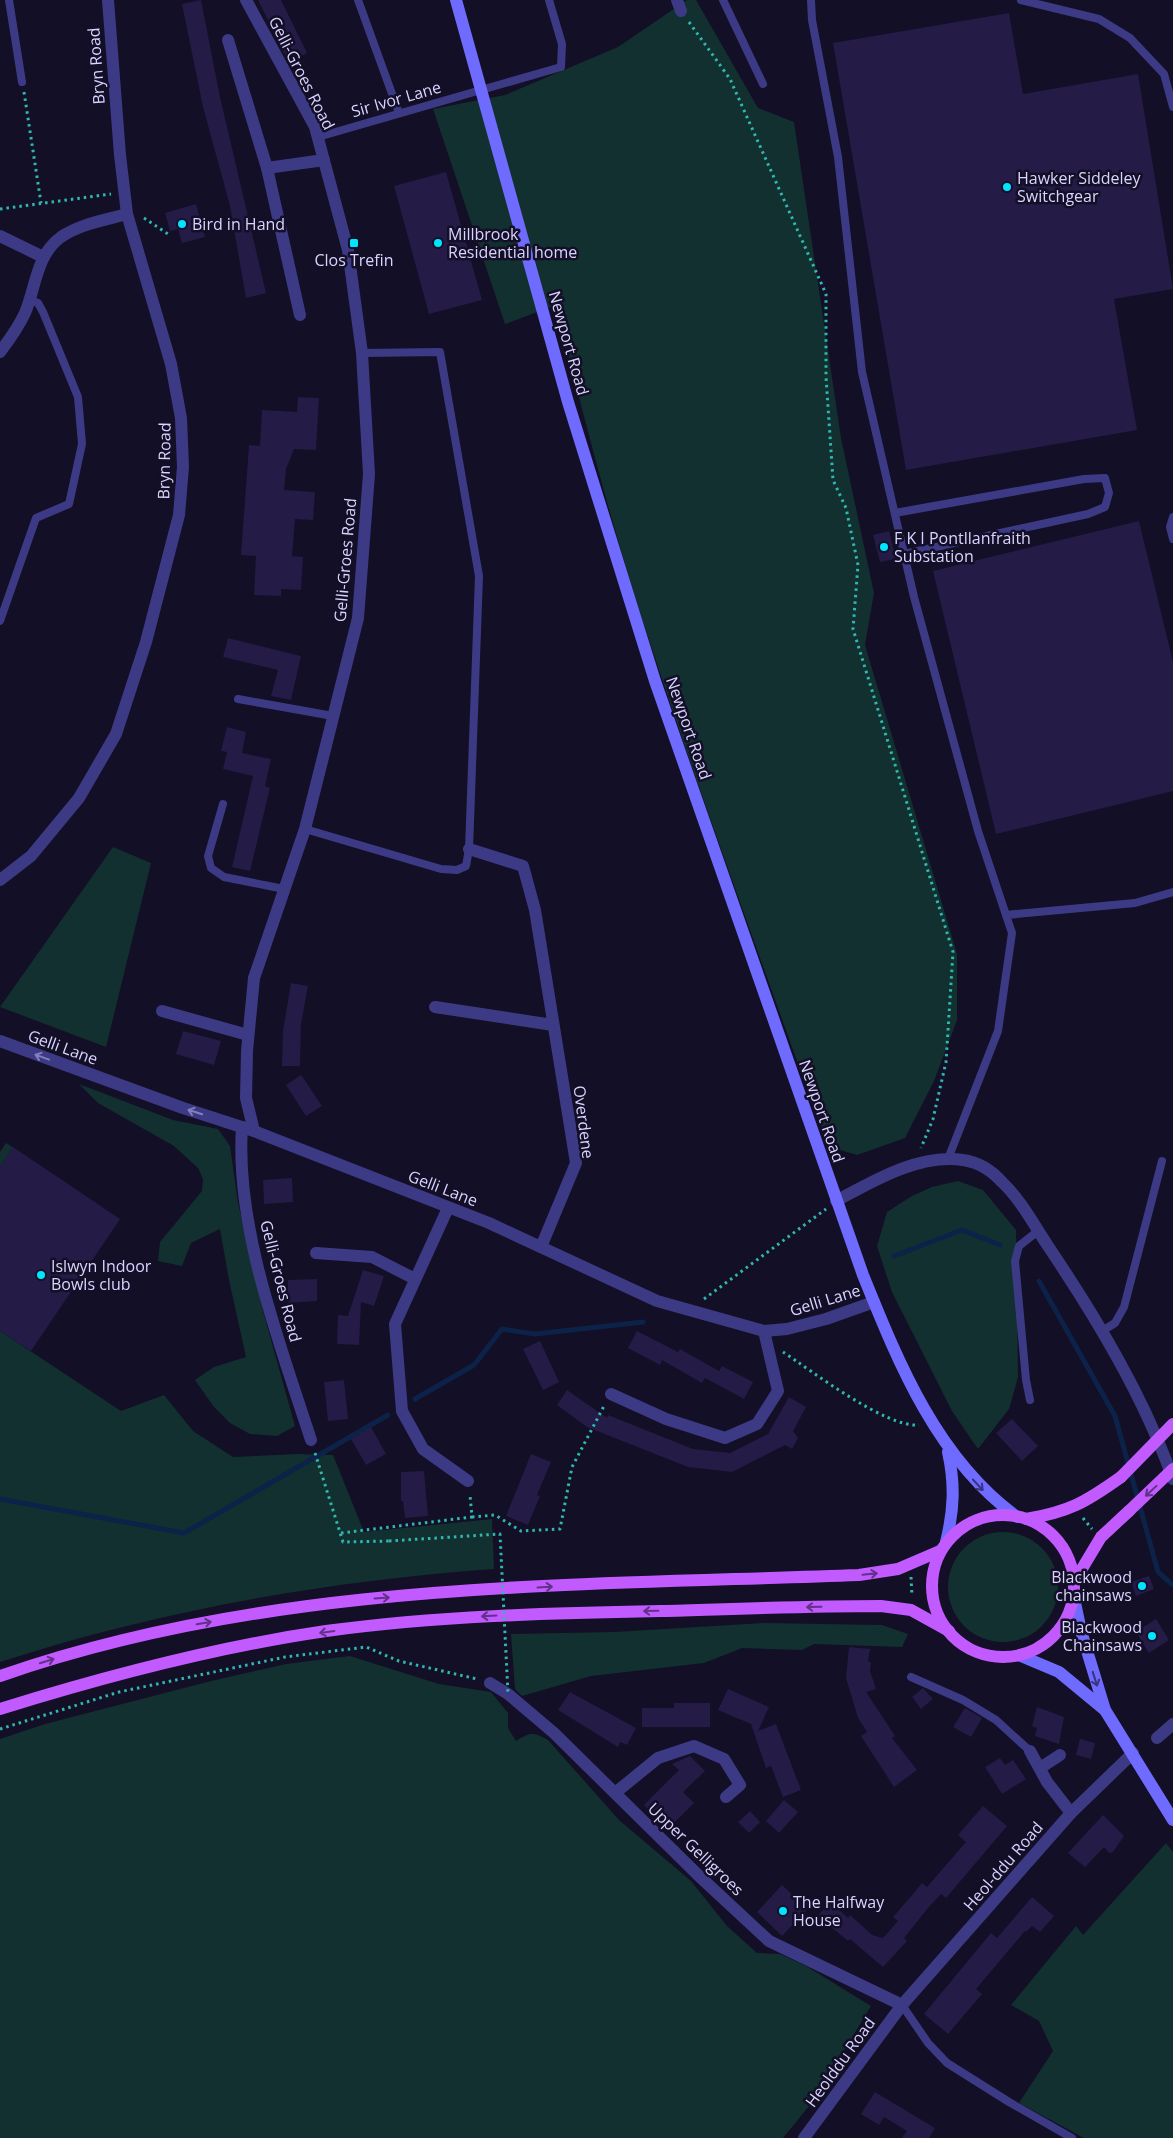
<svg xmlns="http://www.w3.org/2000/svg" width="1173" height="2138" viewBox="0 0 1173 2138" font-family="'Open Sans',sans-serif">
	<rect width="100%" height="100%" fill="#130f26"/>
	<g fill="#12302f">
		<path d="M687,0H696L758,108L794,122L841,438L874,593L865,645L957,954V1020L934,1081L905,1138L857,1155L830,1147L813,1106C760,956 704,806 654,655C615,540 585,423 556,305L505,324L433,109L505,95L618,47Z"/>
		<polygon points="113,847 151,863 106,1047 0,1007"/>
		<polygon points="79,1084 173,1120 218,1129 230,1146 238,1203 263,1311 295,1426 277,1436 250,1434 230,1423 214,1407 195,1380 214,1367 246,1357 229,1280 220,1229 191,1243 182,1266 158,1261 160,1242 202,1191 203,1179 198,1168 174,1146 98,1103"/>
		<polygon points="6,1143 13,1147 0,1167 0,1152"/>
		<polygon points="958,1181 983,1190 1016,1230 1018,1377 1009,1409 978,1449 952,1411 892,1292 877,1246 887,1212 912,1196 932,1187"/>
		<path d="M0,1331L121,1411L164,1395L193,1431L233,1457L296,1454L333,1455L364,1532L492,1519L494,1569C327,1581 160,1610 0,1662Z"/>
		<circle cx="1003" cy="1587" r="55"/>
		<polygon points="765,1623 882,1625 908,1634 902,1647 814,1644 802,1650 742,1648 704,1663 591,1676 522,1696 515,1689 511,1634 614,1632"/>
		<path d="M350,1656L439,1684L491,1692L508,1713V1728L516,1741C531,1732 532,1732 548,1740L619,1820L691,1881L727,1926L757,1953L780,1954L806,1966L871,2006L814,2100L783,2138H0V1739L45,1724L211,1681L286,1664Z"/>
		<polygon points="1166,1843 1173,1852 1173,2138 1084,2138 1019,2103 1053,2051 1039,2021 1011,2005 1076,1926 1083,1935"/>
	</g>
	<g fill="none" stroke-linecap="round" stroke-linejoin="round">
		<g stroke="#0c2248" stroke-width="5">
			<polyline points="894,1256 962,1230 1000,1245"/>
			<polyline points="1039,1281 1115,1416 1158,1572 1173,1585"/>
			<polyline points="415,1399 474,1365 502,1329 535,1334 643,1322"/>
			<polyline points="0,1499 184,1533 388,1415"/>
		</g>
	</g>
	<g fill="#241b47">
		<polygon points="201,0 220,97 266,293 246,298 230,206 203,107 182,4"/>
		<polygon points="258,0 281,0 307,53 289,62"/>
		<polygon points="1009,13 1023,94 1138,74 1173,289 1114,299 1137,430 906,470 833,43"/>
		<polygon points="446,172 482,300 429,314 394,186"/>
		<polygon points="196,204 205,237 182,243 178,229 170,231 165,213"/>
		<polygon points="298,397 319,398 316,450 294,449 286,469 284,490 315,492 313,520 295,519 292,556 303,557 301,590 281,589 281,596 254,595 256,556 241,555 249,445 260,446 262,410 297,412"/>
		<polygon points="1139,521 1173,662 1173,791 996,834 933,571"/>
		<polygon points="889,531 896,559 880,562 873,535"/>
		<polygon points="228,638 301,656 291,700 271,696 278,670 223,657"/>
		<polygon points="227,727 246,732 242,753 271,759 265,786 270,788 250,871 232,867 253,776 223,769 227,752 221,751"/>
		<polygon points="291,983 308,986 301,1024 300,1066 282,1066 283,1031"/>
		<polygon points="183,1031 221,1041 214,1065 176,1054"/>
		<polygon points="301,1075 322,1106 306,1116 286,1085"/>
		<polygon points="13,1147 120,1219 31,1351 0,1331 0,1167"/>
		<polygon points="292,1178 293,1202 264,1204 263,1180"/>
		<polygon points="363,1270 384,1276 374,1306 361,1302 359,1345 337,1344 338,1315 348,1316"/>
		<polygon points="317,1279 317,1301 288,1303 288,1280"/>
		<polygon points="637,1331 678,1352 680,1349 719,1371 722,1366 753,1382 744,1399 705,1378 702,1383 662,1360 660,1365 628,1348"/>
		<polygon points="540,1341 559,1382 543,1390 523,1349"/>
		<polygon points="344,1380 348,1419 328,1421 324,1382"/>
		<polygon points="567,1390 607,1418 608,1415 693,1449 730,1453 768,1434 789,1397 806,1407 793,1431 798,1438 792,1449 785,1445 732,1472 688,1467 587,1427 557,1405"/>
		<polygon points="1012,1419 1038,1446 1022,1461 996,1433"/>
		<polygon points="371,1427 386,1454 366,1465 351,1439"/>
		<polygon points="531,1454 551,1462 537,1495 540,1496 528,1525 506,1516"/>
		<polygon points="424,1471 428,1516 405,1518 403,1501 401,1501 401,1472"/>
		<polygon points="1149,1576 1154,1589 1136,1596 1131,1582"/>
		<polygon points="1156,1619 1169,1640 1149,1653 1136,1632"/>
		<polygon points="849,1647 870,1649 868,1661 871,1663 870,1671 876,1689 866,1692 895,1736 892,1738 917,1770 894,1787 861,1736 867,1732 858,1718 846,1678"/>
		<polygon points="923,1688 933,1699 921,1709 912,1697"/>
		<polygon points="728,1689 769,1707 758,1731 776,1724 801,1790 783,1797 771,1766 766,1768 751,1724 718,1710"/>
		<polygon points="570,1692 636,1728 627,1745 620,1742 618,1747 558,1710"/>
		<polygon points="674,1703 710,1703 710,1727 642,1727 642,1708 674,1708"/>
		<polygon points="1037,1707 1064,1717 1059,1744 1035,1736 1037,1728 1032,1726"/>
		<polygon points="965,1708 982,1718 971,1737 953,1727"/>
		<polygon points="1080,1739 1095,1743 1091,1759 1076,1755"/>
		<polygon points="690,1756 705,1771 683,1792 694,1803 668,1829 644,1805 679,1770 672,1764"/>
		<polygon points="1000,1758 1005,1765 1013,1760 1026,1779 1002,1794 985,1767"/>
		<polygon points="784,1800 798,1812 779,1833 766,1821"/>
		<polygon points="983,1806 1007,1826 946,1898 941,1894 928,1908 904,1938 907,1941 883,1967 850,1939 848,1941 830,1926 828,1928 816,1918 830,1902 848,1918 850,1915 872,1935 883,1938 898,1921 893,1917 913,1894 922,1883 927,1887 966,1842 958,1835"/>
		<polygon points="750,1811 760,1822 749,1833 738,1822"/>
		<polygon points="1103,1815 1124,1836 1113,1852 1109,1853 1104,1847 1085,1867 1068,1853"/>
		<polygon points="782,1885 808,1909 782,1936 757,1912"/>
		<polygon points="1032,1897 1054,1916 1040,1932 1032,1926 1026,1932 1025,1931 976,1989 982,1994 948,2034 924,2014 991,1933 997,1938"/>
		<polygon points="875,2092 935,2128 929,2138 902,2138 907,2131 884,2117 879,2125 861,2114"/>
	</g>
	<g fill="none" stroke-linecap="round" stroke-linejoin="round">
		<g stroke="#2fb8b0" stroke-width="3" stroke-dasharray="2.5 4" stroke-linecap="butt">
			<polyline points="689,22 730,79 826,294 826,377 833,480 846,508 858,565 853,629 953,952 946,1062 933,1119 921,1148"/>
			<polyline points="24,92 41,203"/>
			<polyline points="0,209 111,194"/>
			<polyline points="144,218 168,234"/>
			<polyline points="704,1299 826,1209"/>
			<path d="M783,1352C812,1371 886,1428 919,1425"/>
			<polyline points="315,1453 343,1542 389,1541"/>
			<polyline points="472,1517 495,1515 521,1531 560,1529 572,1467 604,1406"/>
			<polyline points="1083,1518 1092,1529"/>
			<polyline points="341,1533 472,1517 470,1495"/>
			<polyline points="911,1577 912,1596"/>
			<polyline points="0,1729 119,1692 285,1657 366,1647 399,1661 477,1679"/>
		</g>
		<g stroke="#3d3a85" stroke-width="8">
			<polyline points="9,0 22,82"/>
			<polyline points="358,0 399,113"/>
			<polyline points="723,0 763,84"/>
			<polyline points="811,0 812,20 838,157 862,372 914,597 978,831 1012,933 998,1031 948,1159"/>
			<polyline points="1021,0 1099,19 1130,38 1164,74 1173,107"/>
			<polyline points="318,137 561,67 562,44 549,0"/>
			<polyline points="895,513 1084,479 1105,478 1109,493 1105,507 1088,514 904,554"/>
			<polyline points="1173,517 1170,527 1173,539"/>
			<polyline points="0,621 36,518 69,504 82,444 78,397 43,312 38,303 30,300"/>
			<polyline points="238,699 333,716"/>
			<polyline points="223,804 208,856 211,868 224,877 284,889"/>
			<polyline points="305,829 441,869 457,870 466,866 469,849 479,576 440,352 362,353"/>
			<polyline points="1006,915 1135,903 1173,892"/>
			<polyline points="1102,1331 1115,1323 1124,1307 1162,1161"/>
			<polyline points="1030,1400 1026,1380 1015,1261 1019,1246 1038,1231"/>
			<polyline points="911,1677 963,1700 996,1720 1030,1751"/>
			<polyline points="902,2005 928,2043 947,2063 1009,2102 1072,2138"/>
		</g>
		<g stroke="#3d3a85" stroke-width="12">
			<polyline points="246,0 315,127 348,250 362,353 369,474 358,618 305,829 254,978 247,1051 246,1098 254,1131"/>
			<polyline points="677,0 681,11"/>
			<polyline points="228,40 267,168 300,315"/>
			<polyline points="267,168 324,160"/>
			<polyline points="0,236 43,257"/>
			<path d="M0,352C10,339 18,328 25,313C36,287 36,255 61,237C80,224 105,220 127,214"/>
			<polyline points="469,849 523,866 535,910 576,1163 541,1247"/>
			<polyline points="435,1007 553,1025"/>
			<polyline points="162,1011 248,1035"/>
			<polyline points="0,1041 183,1108 254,1131 489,1223 657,1301 764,1331 787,1329 826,1319 874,1302"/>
			<path d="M242,1127C235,1227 280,1344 311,1440"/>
			<path d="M836,1201C873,1181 920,1153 963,1160C978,1162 992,1171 1002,1182C1021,1200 1034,1225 1048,1246C1097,1319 1144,1397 1173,1479"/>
			<polyline points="448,1208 395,1324 402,1411 423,1449 468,1481"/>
			<polyline points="316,1253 372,1257 415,1279"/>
			<polyline points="611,1394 666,1419 725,1438 757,1424 778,1391 764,1331"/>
			<polyline points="490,1683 508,1694 554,1733 698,1875 769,1941 902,2005"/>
			<polyline points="1157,1738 1173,1724"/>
			<polyline points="1030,1751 1047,1782 1071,1813"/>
			<polyline points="1040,1768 1060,1755"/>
			<polyline points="615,1793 658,1758 694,1746 724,1759 740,1785 726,1797"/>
			<polyline points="804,2138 902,2005 1071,1813 1133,1753"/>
		</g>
		<polyline stroke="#3d3a85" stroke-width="12" points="0,880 31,856 79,798 116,734 146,642 179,515 183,467 181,418 171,364 127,214 120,155 108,0"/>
		<g stroke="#6f6bff" stroke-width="12">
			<path d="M456,0L568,402L655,681L863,1275C899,1364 937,1459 1017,1517"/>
			<path d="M946,1542C954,1510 955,1484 948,1452"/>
			<polyline points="1074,1598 1081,1631 1105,1710 1173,1820"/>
			<polyline points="1021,1656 1059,1672 1105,1710"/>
		</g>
		<g stroke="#c25bff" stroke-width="12">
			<circle cx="1003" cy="1586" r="71"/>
			<path d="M1026,1519C1069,1512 1086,1502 1121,1477"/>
			<polyline points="1074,1582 1101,1537 1129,1511"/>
			<path d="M0,1676C275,1580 572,1586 859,1575L898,1569L940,1551"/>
			<path d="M0,1709C106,1676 216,1647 326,1631C437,1616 549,1613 661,1611C734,1609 807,1606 881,1606L911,1610L949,1631"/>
		</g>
		<polyline stroke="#2fb8b0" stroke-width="3" stroke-dasharray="2.5 4" stroke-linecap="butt" points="389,1541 500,1534 508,1694"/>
		<g stroke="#c25bff" stroke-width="12">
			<polyline points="1121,1477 1173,1424"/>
			<polyline points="1129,1511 1173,1469"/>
		</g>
	</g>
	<defs><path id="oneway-shaft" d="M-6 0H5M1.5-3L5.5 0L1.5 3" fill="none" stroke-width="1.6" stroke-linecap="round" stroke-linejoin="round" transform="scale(1.25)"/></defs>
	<g stroke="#837fbc">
		<use href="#oneway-shaft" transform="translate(42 1057) rotate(-160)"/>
		<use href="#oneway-shaft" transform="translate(195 1112) rotate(-162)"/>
	</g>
	<g stroke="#38347d">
		<use href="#oneway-shaft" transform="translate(978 1485) rotate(47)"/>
		<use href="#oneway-shaft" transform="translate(1095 1679) rotate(72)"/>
	</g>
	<g stroke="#623188">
		<use href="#oneway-shaft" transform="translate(1151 1491) rotate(137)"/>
		<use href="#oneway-shaft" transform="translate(870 1574) rotate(-6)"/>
		<use href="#oneway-shaft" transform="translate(545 1587) rotate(-3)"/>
		<use href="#oneway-shaft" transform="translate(382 1598) rotate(-4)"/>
		<use href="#oneway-shaft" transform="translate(814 1607) rotate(179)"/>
		<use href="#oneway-shaft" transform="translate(651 1611) rotate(179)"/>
		<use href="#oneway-shaft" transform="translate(489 1616) rotate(177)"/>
		<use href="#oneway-shaft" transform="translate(204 1623) rotate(-10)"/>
		<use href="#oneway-shaft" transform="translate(327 1632) rotate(172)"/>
		<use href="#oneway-shaft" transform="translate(47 1661) rotate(-17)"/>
	</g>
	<g fill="#00e5ff" stroke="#130f26" stroke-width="2">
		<circle cx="1007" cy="187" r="5"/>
		<circle cx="182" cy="224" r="5"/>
		<rect x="349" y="238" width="10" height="10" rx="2.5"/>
		<circle cx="438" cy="243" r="5"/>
		<circle cx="884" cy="547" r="5"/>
		<circle cx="41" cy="1275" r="5"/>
		<circle cx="1142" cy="1586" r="5"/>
		<circle cx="1152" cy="1636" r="5"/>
		<circle cx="783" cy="1911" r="5"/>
	</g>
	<g text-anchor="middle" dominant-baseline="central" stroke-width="5" stroke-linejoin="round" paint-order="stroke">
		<g font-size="16" fill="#d9d4ff" stroke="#130f26">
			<text transform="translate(96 66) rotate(-94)">Bryn Road</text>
			<text transform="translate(302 73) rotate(63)">Gelli-Groes Road</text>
			<text transform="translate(396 99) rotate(-16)">Sir Ivor Lane</text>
			<text transform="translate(569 343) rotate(74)">Newport Road</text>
			<text transform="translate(164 461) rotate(-89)">Bryn Road</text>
			<text transform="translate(345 560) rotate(-85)">Gelli-Groes Road</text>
			<text transform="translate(689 728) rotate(71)">Newport Road</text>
			<text transform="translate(63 1047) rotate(20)">Gelli Lane</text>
			<text transform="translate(822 1111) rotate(71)">Newport Road</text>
			<text transform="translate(584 1122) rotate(83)">Overdene</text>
			<text transform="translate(443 1188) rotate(21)">Gelli Lane</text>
			<text transform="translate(281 1281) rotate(76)">Gelli-Groes Road</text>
			<text transform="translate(825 1300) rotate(-17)">Gelli Lane</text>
			<text transform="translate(696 1849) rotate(44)">Upper Gelligroes</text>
			<text transform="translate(1003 1866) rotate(-49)">Heol-ddu Road</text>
			<text transform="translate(840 2062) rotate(-54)">Heolddu Road</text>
		</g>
		<g font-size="16" fill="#d9d4ff" stroke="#130f26" text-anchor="start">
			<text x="1017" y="178">Hawker Siddeley<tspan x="1017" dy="18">Switchgear</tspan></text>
			<text x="192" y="224">Bird in Hand</text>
			<text x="448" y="234">Millbrook<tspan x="448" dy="18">Residential home</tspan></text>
			<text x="354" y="260" text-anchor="middle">Clos Trefin</text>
			<text x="894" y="538">F K I Pontllanfraith<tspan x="894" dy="18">Substation</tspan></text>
			<text x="51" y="1266">Islwyn Indoor<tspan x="51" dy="18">Bowls club</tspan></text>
			<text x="1132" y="1577" text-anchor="end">Blackwood<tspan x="1132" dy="18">chainsaws</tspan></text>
			<text x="1142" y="1627" text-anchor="end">Blackwood<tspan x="1142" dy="18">Chainsaws</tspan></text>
			<text x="793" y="1902">The Halfway<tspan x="793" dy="18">House</tspan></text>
		</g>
	</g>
</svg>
